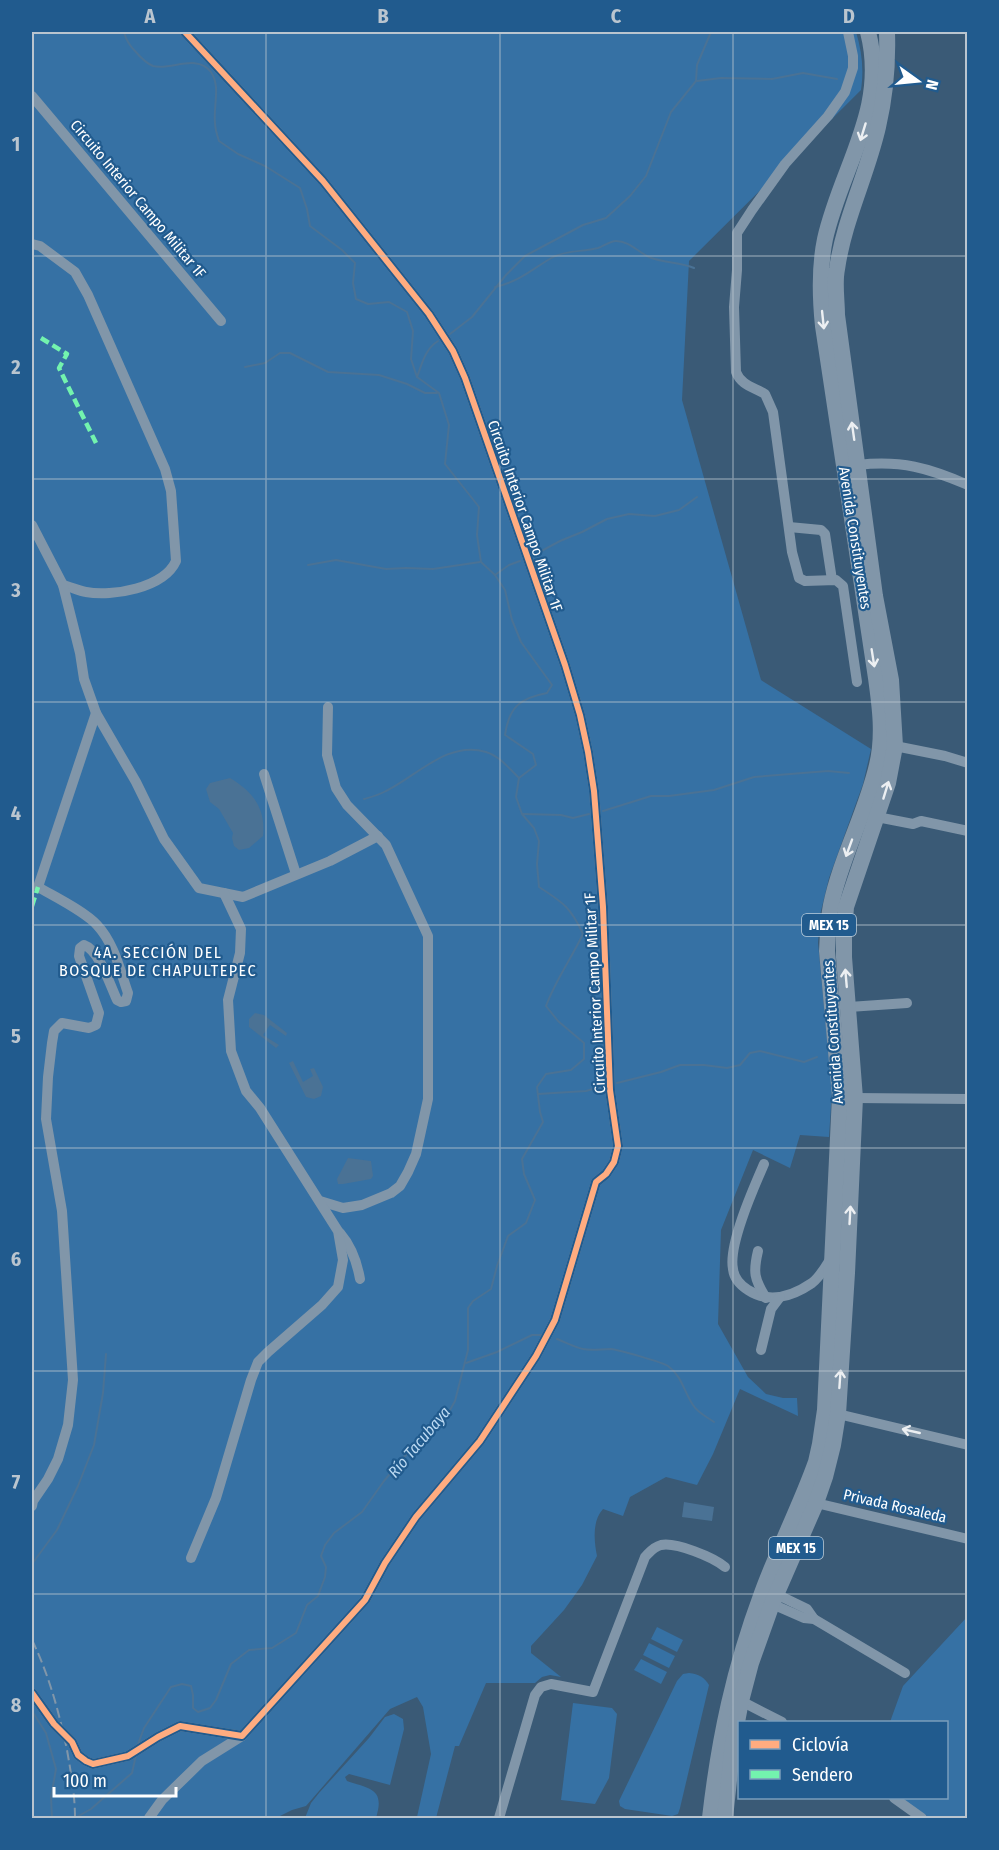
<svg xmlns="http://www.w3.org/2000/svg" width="999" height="1850" viewBox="0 0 999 1850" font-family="'Fira Sans Condensed',sans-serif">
	<rect width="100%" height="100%" fill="#3a5a76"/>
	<g fill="#3671a4">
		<path d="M32,32H856C862,52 864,69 861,90L689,261L682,400L761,680L871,749L863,784L829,878L820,915L818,943L832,1091L829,1137L800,1135L790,1168L753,1150L721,1230L718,1324L748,1377L766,1394L783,1398H797L798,1416L740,1389L713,1454L697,1485L666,1477L630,1497L623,1516L603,1509C592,1521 594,1541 597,1556L582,1585L564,1610L531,1646V1653L561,1677L550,1675L542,1677L535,1683H486L459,1746H455L436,1818L417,1817L431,1754L423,1707L417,1697L390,1709L306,1806L292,1810L276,1818H32Z"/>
		<polygon points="967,1617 967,1818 930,1818 900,1798 946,1798 946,1722 890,1722 903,1686"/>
		<polygon points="657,1627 683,1640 677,1652 651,1639"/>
		<polygon points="649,1643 675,1656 669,1668 643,1655"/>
		<polygon points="641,1659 667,1672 661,1684 634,1670"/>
		<path d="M689,1673C699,1674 704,1677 709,1685L680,1808L678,1814L672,1816L625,1809L620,1806L619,1801L677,1681L683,1674Z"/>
		<polygon points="573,1703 612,1708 617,1714 609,1778 595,1804 561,1800"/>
		<path d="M394,1714L403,1719L404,1729L390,1785L349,1774L345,1777L347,1781C371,1789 385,1789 376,1818H305L311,1803L319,1793L369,1738L385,1717Z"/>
	</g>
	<g fill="#4a7295">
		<path d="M230,778C253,792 266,808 263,836L249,848L239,850L234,846L232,838L233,833L219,809L210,802L206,789L210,783Z"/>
		<polygon points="255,1013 264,1015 287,1033 286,1036 270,1025 263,1035 279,1045 276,1048 249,1027 249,1019"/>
		<polygon points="293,1061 303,1082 313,1076 310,1069 314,1068 323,1087 321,1096 314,1099 306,1097 289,1063"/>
		<polygon points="348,1158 371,1161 373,1176 371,1179 343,1184 338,1184 337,1179"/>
		<polygon points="684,1502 714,1507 712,1521 682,1517"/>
	</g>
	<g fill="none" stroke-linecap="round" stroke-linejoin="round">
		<g stroke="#4a7295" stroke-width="2">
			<path d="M124,32C126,40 129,45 135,51C140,57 146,63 153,66C171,71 196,53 211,72C221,87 213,106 215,123C215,129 217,135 219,141L238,154L265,166L300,188L307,209L310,226L342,250L355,263L353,283L356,299L368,304L389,302L407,312L413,331L411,359L417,377L439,393L449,425L445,464L479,507L477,535L481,562L495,575L505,590L512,620L521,642L552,685L547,693C520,698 509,707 505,735L533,754L536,765L519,778L516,797L522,814L534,828L539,841L537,864L539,887C564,903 571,908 583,934C571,959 555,981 546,1006L558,1021L584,1043V1059L571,1070L546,1074L537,1087L540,1112L543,1122L522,1159L524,1174L535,1200L526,1223L508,1236L497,1266L491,1289L473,1301L468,1308V1350L455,1401L450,1410L415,1444L384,1481L362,1512L334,1533L325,1545L321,1556L326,1567L325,1577L318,1596L307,1605L296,1633L272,1648L249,1650L231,1664L216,1700L210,1708L198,1712L193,1708V1695L191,1686L182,1684L171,1687L144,1728L137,1747"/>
			<polyline points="697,81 721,78 772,79 803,73 837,79"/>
			<path d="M495,287C521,281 532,269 553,257C567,250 583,252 598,248C604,246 610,241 616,241C629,241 638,252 649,257C663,263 680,262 694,268"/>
			<polyline points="450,334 472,317 506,275 525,256 583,225 606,218 630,196 646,176 671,112 696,81 697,65 711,32"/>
			<polyline points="245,367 265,363 280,353 290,353 328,372 379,375 407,384 425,393 437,393"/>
			<path d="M417,377C422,364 425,349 438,341"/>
			<polyline points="534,555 560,541 582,532 607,519 629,514 655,516 679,510 697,497"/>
			<polyline points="308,565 336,560 386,569 406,568 433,569 480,562"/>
			<polyline points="495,575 509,565 520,561"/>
			<path d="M364,799C371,797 379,795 386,791C417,776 448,740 486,752C499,756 509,768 518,777"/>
			<polyline points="603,811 651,796 669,796 714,790 754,777 828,771 849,773"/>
			<polyline points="523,814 561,815 573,818 589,814"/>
			<polyline points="617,1083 661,1072 680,1065 704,1065 727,1068 740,1065 750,1053 760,1051 804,1062 817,1057"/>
			<polyline points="538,1094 586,1091 603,1086"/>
			<path d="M557,1339C565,1342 574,1347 583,1349C592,1351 601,1349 611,1349C619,1350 662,1362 668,1366C682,1376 684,1392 693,1405C698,1413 707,1417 714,1422"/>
			<polyline points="466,1363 497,1352 532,1335 542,1335"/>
			<polyline points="32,1564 57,1530 78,1486 94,1445 103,1393 106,1354"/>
			<polyline points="32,1711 46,1733 56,1769 51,1797 52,1818"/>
			<polyline points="75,1818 91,1809 132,1773 136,1755"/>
		</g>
		<g stroke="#8196a9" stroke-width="10">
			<path d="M848,32L853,56V68L845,92L828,116L785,164L752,210L737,233V270L734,307L736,372C741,385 753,387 765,394L773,412L792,552L799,578L805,581L836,580L843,586L857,682"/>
			<polyline points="32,96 221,321"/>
			<path d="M32,244L40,246L75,272L88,295L165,469L171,491L176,561C164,588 112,597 86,592C79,591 71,587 63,585"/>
			<path d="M858,465C901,460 929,468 968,485"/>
			<polyline points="32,525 63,585 80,653 84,679 96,713 136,782 164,839 199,888 243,897 330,861 378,836"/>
			<polyline points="789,527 821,530 825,534 832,580"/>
			<polyline points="895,746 945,756 968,763"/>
			<polyline points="264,774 296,874"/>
			<polyline points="877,817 913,824 921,821 968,831"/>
			<polyline points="849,1007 907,1003"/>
			<polyline points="855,1098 968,1099"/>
			<path d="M764,1164C754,1187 728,1245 733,1269C734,1278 740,1285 748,1290C769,1304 793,1296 812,1283C820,1277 826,1266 831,1258"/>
			<polyline points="320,1201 343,1208 362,1205 391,1193 400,1186 408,1172 416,1154 428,1099 428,936 386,845 347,805 336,788 327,755 328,707"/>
			<path d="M340,1233C352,1247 357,1262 360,1279"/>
			<path d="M758,1251C753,1272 754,1279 766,1298"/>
			<polyline points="761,1350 771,1309 780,1297"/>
			<polyline points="838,1414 968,1445"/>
			<polyline points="816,1503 968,1539"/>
			<path d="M32,1506L33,1501L48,1479L58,1459L68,1425L73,1380L62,1211L46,1119L48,1077L52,1043L54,1031L62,1023L89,1028L96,1025L99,1013L79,956L80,948L84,945C99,950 110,985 117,1000L121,1002L126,1001L128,993C120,970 114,943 97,925C84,911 55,897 38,887L96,713"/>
			<polyline points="191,1558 216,1498 251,1380 258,1362 268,1352 322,1305 338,1287 343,1260 338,1231 260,1108 246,1091 231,1051 228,1000 240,953 241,929 224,893"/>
			<polyline points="776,1594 807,1609 814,1619"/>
			<polyline points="772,1604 804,1618 814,1619 905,1673"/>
			<polyline points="32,1693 54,1724 72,1742 78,1755 86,1761 93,1764 128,1756 158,1737 180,1726 242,1736 365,1600 385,1563 416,1517 480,1441 536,1356 555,1320 596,1182 606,1174 614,1162 618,1146 610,1090 603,907 594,791 588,752 580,715 565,665 465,378 453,351 429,314 323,181 185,32"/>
			<polyline points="741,1701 782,1722"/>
			<polyline points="894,1798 922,1818"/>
			<polyline points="149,1818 162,1800 202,1761 242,1736"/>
			<path d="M499,1818L535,1695L541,1687L551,1684L593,1692L645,1557C650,1552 653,1547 661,1545C676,1542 713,1557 725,1567"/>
		</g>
		<g stroke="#8196a9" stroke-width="16">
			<path d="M710,1818C719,1739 734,1668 762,1593C778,1549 800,1507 816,1462L820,1444L825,1410L840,1096L827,951C828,936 828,920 831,905C841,857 866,813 877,765C884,736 880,707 876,678L823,326C820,297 819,268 825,239C841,167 888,109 868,32"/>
			<path d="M725,1818L733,1743L741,1701L751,1663L772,1604L816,1503L825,1477L833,1445L838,1414L847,1273L855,1098L844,957V932L846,907L888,783L895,746L891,680L875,596L837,315C837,300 834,283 837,269C844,220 867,175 878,127C885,97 888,63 887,32"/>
		</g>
		<path stroke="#8196a9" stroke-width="2" stroke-dasharray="10 4.5" stroke-linecap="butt" d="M32,1640C49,1675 59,1712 67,1750C71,1773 75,1795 75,1818"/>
		<g stroke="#73f3ae" stroke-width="4.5" stroke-dasharray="9 4.5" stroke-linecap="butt">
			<polyline points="41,338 67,354 59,368 96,443"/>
			<polyline points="32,906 38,887"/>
		</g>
		<defs>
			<polyline id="cycleway" points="32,1693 54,1724 72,1742 78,1755 86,1761 93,1764 128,1756 158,1737 180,1726 242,1736 365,1600 385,1563 416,1517 480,1441 536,1356 555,1320 596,1182 606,1174 614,1162 618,1146 610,1090 603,907 594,791 588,752 580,715 565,665 465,378 453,351 429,314 323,181 185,32"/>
		</defs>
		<use href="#cycleway" stroke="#215b8e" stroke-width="10"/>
		<use href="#cycleway" stroke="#ffac80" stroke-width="6"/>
	</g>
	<defs><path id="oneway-shaft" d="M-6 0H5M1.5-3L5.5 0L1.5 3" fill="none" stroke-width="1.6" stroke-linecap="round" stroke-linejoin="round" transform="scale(1.5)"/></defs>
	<g stroke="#eceff2">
		<use href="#oneway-shaft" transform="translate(863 132) rotate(107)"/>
		<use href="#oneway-shaft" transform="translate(823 320) rotate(84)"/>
		<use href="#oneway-shaft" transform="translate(853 431) rotate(-98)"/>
		<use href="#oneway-shaft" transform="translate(873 658) rotate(81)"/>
		<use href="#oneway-shaft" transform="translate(886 790) rotate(-73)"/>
		<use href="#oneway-shaft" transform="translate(849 848) rotate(110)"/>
		<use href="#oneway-shaft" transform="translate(846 978) rotate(-95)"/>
		<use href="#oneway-shaft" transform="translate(850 1215) rotate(-87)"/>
		<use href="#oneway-shaft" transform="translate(840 1379) rotate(-86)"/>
		<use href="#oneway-shaft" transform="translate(911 1431) rotate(-167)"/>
	</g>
	<path fill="none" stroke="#bac5cf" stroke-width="1.5" stroke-opacity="0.55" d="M266,32V1818M500,32V1818M733,32V1818M32,256H968M32,479H968M32,702H968M32,925H968M32,1148H968M32,1371H968M32,1594H968"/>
	<g text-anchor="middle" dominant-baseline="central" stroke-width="4.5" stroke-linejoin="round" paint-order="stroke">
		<g fill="#215b8e" stroke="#bccedd" stroke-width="1.5">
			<rect x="802" y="914" width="54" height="22" rx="4.5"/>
			<rect x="769" y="1537" width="54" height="22" rx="4.5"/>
		</g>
		<g font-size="14" font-weight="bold" fill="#fff">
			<text x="829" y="925">MEX 15</text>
			<text x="796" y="1548">MEX 15</text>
		</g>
		<g font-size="15" fill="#fff" stroke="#215b8e">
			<text transform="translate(138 199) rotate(50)">Circuito Interior Campo Militar 1F</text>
			<text transform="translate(525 516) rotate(71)">Circuito Interior Campo Militar 1F</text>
			<text transform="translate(855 538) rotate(81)">Avenida Constituyentes</text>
			<text transform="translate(595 993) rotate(-93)">Circuito Interior Campo Militar 1F</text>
			<text transform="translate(833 1032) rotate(-94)">Avenida Constituyentes</text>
			<text transform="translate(895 1506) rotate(13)">Privada Rosaleda</text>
		</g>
		<g font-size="16" letter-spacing="1.5" fill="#fff" stroke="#215b8e">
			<text x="158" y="952">4A. SECCIÓN DEL<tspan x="158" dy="18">BOSQUE DE CHAPULTEPEC</tspan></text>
		</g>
		<g font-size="16" font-style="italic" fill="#bcdaf3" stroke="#215b8e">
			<text transform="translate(419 1442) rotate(-50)">Río Tacubaya</text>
		</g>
	</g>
	<rect width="999" height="1850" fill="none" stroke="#215b8e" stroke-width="66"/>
	<rect x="738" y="1721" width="210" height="78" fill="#215b8e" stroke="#7a9dbb" stroke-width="1.5"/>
	<rect x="750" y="1740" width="30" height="9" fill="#ffac80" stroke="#7a9dbb" stroke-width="1.5"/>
	<text x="792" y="1751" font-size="18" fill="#ffffff">Ciclovía</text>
	<rect x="750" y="1770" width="30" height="9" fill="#73f3ae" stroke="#7a9dbb" stroke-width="1.5"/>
	<text x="792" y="1781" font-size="18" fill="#ffffff">Sendero</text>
	<g transform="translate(918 81) rotate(105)" stroke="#215b8e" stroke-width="4.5" paint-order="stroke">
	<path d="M0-4.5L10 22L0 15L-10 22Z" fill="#ffffff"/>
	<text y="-9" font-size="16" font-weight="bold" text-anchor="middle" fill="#ffffff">N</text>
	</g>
	<path d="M54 1787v9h122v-9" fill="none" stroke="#ffffff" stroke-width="3"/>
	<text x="63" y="1787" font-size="18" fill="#ffffff" stroke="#215b8e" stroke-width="4.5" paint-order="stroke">100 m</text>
	<rect x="33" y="33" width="933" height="1784" fill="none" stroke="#bac5cf" stroke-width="2"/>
	<g font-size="20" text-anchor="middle" font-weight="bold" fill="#bac5cf">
		<text x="150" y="23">A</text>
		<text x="383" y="23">B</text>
		<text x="616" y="23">C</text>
		<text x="849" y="23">D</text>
		<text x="16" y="151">1</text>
		<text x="16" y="374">2</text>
		<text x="16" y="597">3</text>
		<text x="16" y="820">4</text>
		<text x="16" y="1043">5</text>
		<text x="16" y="1266">6</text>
		<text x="16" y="1489">7</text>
		<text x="16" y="1712">8</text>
	</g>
</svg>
